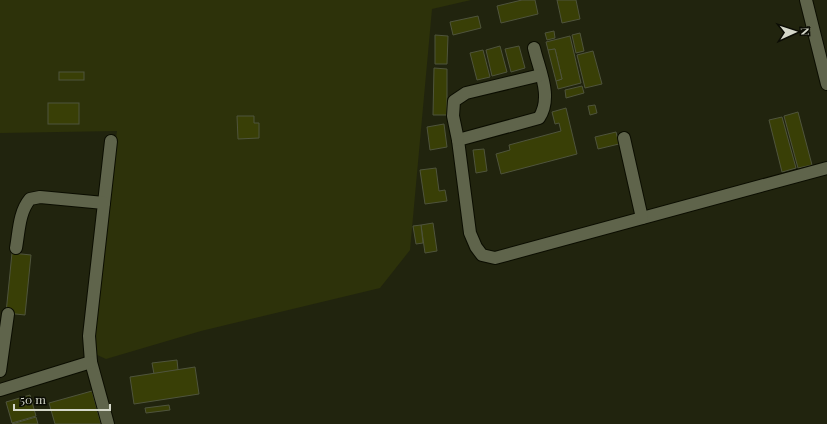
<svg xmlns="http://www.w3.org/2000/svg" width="827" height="424" viewBox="0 0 827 424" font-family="'Playfair Display',serif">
	<rect width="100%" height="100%" fill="#21240e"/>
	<polygon fill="#2d320a" points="0,0 471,0 432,9 410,250 380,288 201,331 106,359 95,354 89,336 117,131 0,133"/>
	<g fill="#393f06" stroke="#4f543c">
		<polygon points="522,0 535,0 538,14 501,23 497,6"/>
		<polygon points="557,0 576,0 580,19 562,23"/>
		<polygon points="478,16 481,28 453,35 450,22"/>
		<polygon points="554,31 555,38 547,40 545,33"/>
		<polygon points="580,33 584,51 576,53 572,35"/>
		<polygon points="435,35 448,36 447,64 435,64"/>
		<polygon points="570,36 581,83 558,89 556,81 562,79 555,49 548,50 546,42"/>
		<polygon points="500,46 507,72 492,76 486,50"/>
		<polygon points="519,46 525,68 511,72 505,49"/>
		<polygon points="555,49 562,79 556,81 548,50"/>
		<polygon points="483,50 490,77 477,80 470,53"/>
		<polygon points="593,51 602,84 585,88 577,55"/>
		<polygon points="434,68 447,69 447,115 433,115"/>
		<rect x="59" y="72" width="25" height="8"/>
		<polygon points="582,86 584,93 566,98 565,90"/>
		<rect x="48" y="103" width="31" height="21"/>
		<polygon points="595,105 597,113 590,115 588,106"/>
		<polygon points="566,108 577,154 501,174 496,154 510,150 509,145 561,131 559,123 555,124 552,112"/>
		<polygon points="798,112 812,165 798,168 784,116"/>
		<polygon points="237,116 254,116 254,123 259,123 259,138 238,139"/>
		<polygon points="782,117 796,168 782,172 769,120"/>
		<polygon points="444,124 447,147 430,150 427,127"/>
		<polygon points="616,132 619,144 598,149 595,137"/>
		<polygon points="484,149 487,171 476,173 473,150"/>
		<polygon points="436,168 439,191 445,190 447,201 425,204 420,170"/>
		<polygon points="433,223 437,251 425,253 421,225"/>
		<polygon points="421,225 423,243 416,244 413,226"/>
		<polygon points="12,253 31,255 25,315 6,313"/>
		<polygon points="177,360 178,370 154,374 152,363"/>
		<polygon points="195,367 199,394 134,404 130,377"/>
		<polygon points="92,391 101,424 55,424 49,403"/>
		<polygon points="30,395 36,416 12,423 6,402"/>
		<polygon points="169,405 170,410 146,413 145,408"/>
		<polygon points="36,417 38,424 12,424"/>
	</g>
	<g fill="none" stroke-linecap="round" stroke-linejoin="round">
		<defs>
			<g id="minor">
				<polyline points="806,0 827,84"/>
				<path d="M534,48C539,70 553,97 539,118L458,140L470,233L476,247L482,255L495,258L827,168"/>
				<polyline points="624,138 642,218"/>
				<polyline points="458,140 453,116 454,101 466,93 541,75"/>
				<polyline points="104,203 111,141"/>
				<path d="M16,248C19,231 19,212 30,199L40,197L104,203L89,336L91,362L108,424"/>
				<polyline points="0,371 8,314"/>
				<polyline points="0,390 91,362"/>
			</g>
		</defs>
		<use href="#minor" stroke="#0b0d00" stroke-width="14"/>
		<use href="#minor" stroke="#5f644b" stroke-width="12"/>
	</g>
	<g transform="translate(795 32) rotate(87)" stroke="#0b0c04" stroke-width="3" paint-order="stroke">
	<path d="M0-3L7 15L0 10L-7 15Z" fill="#d4d7c9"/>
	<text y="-6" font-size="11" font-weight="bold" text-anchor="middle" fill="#d4d7c9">N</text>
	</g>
	<path d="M14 404v6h96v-6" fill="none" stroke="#d4d7c9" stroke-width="2"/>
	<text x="20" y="404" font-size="12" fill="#d4d7c9" stroke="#0b0c04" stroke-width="3" paint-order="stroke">50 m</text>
</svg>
